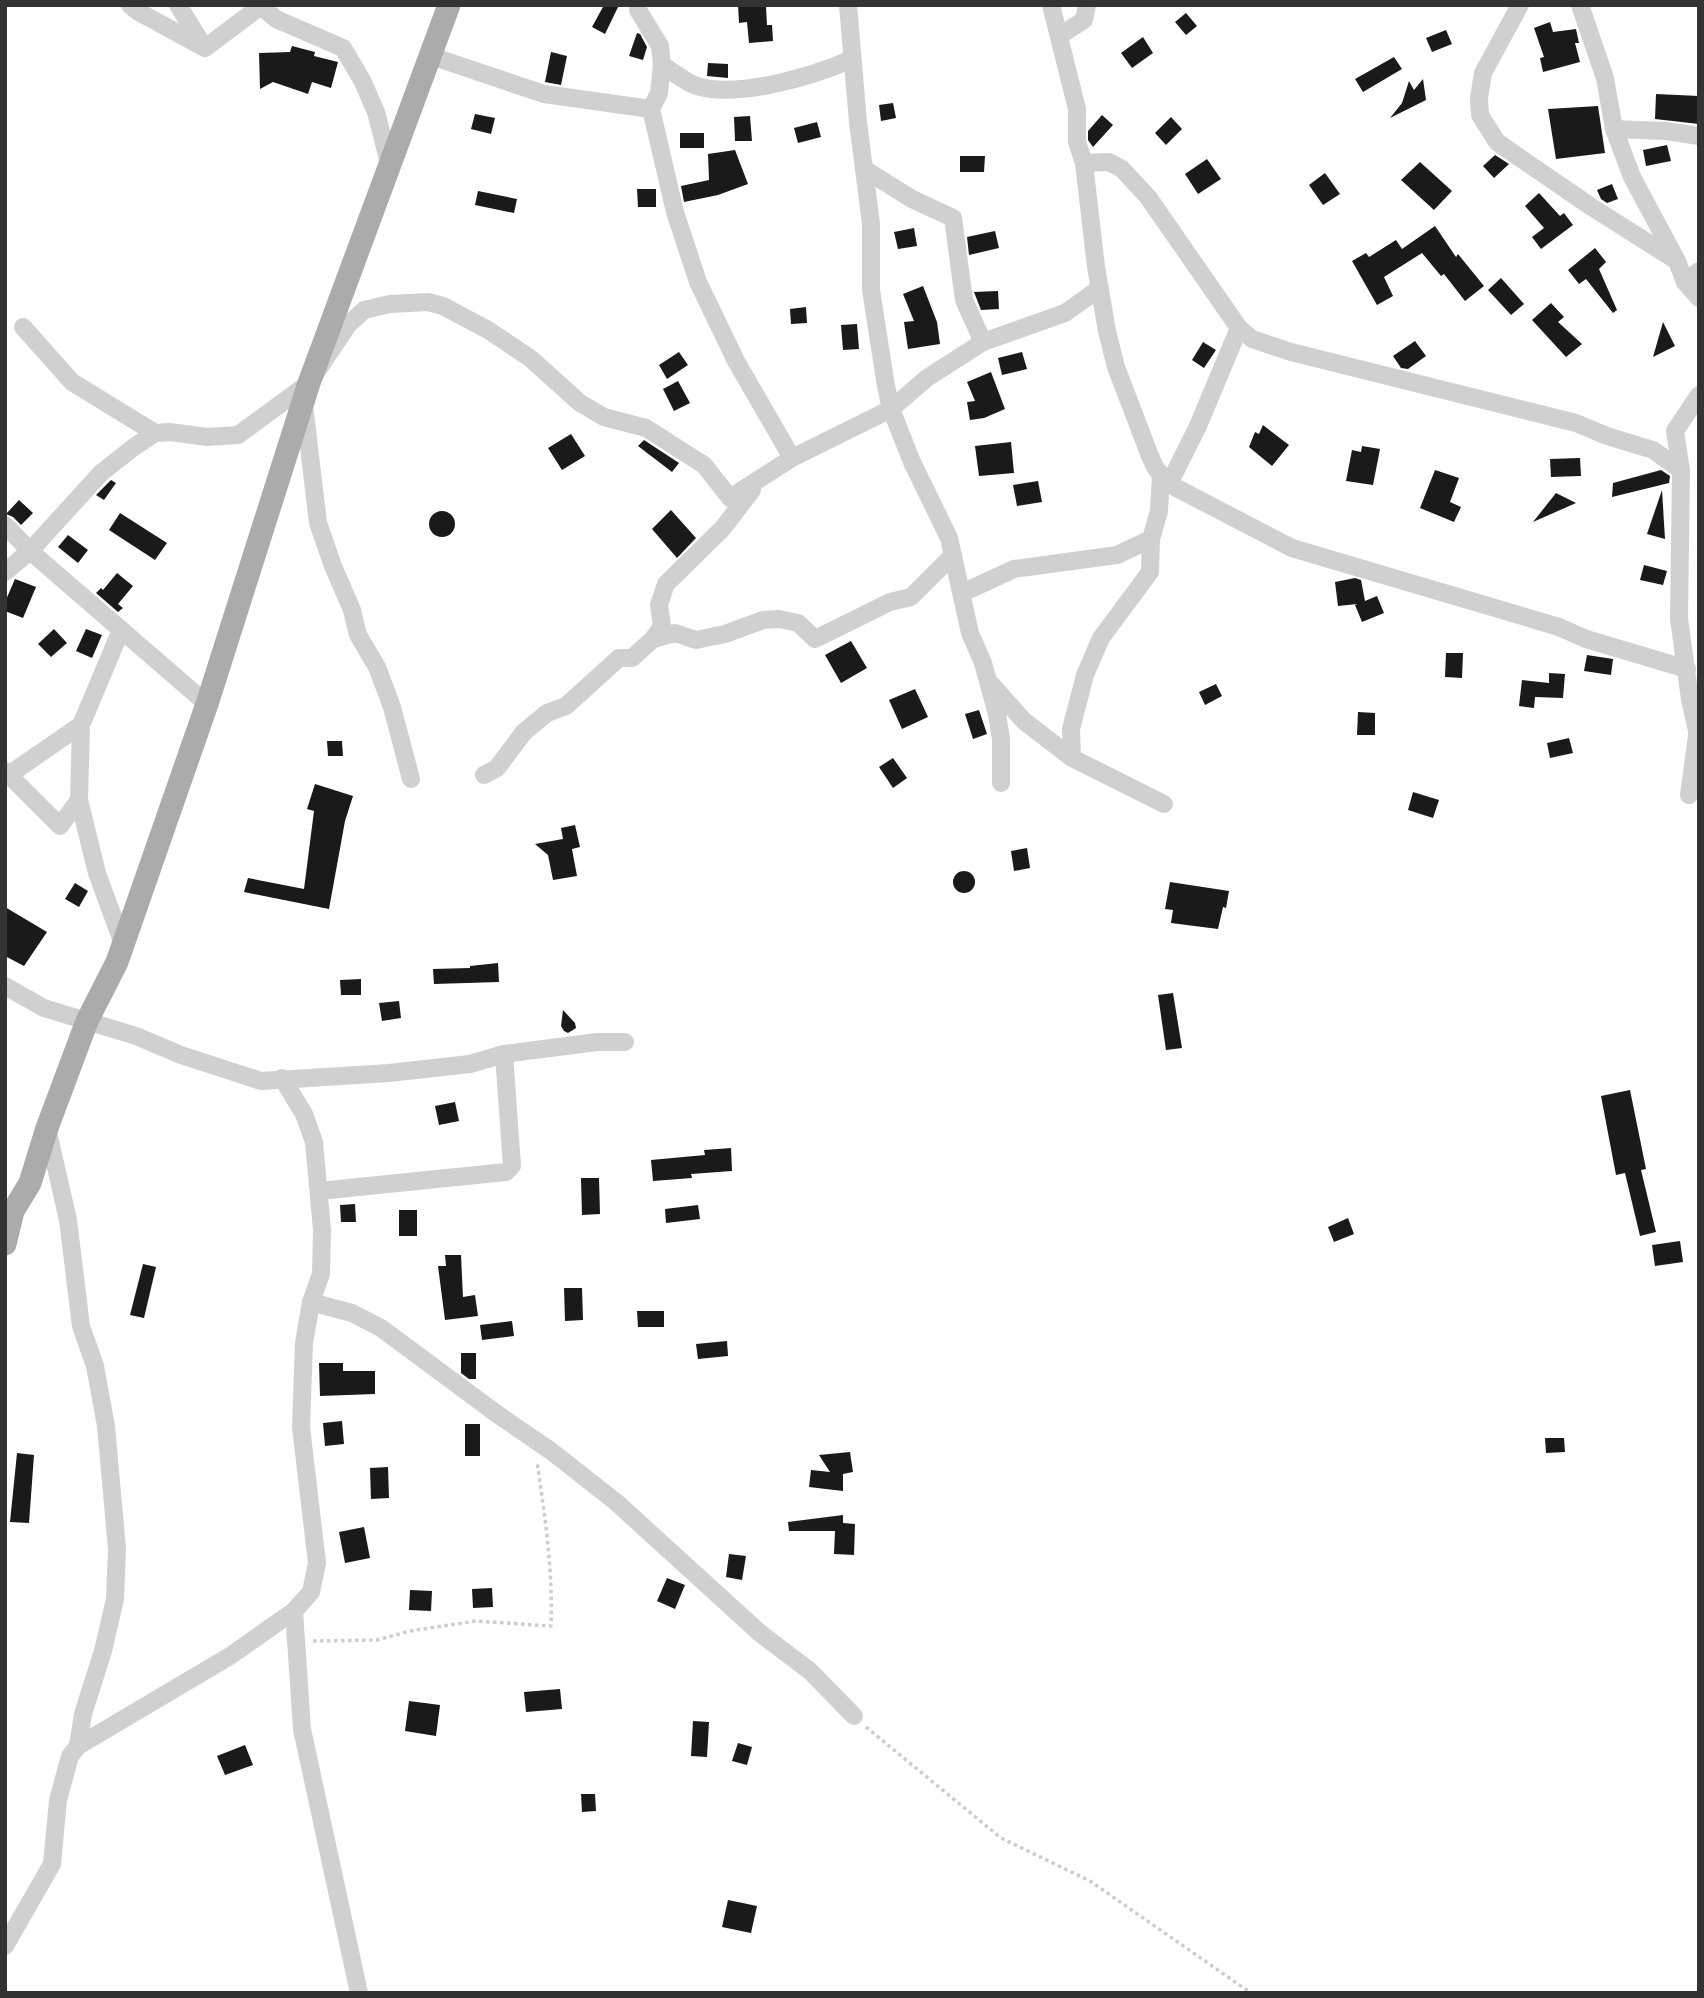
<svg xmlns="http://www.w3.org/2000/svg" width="1704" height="1998" viewBox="0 0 1704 1998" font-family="Barlow,sans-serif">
	<rect width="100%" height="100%" fill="#fff"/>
	<g fill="#1a1a1a">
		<polygon points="604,5 619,5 605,34 592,27"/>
		<polygon points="738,5 766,7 767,25 772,25 773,41 749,43 747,22 739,23"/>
		<polygon points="1186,13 1197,26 1186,35 1175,22"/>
		<polygon points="1550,22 1553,32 1576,29 1579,43 1575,43 1580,62 1543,72 1540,58 1544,57 1534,28"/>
		<polygon points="1446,30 1452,44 1432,52 1426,38"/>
		<polygon points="637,33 640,34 647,47 643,60 629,56"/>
		<polygon points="1143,37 1153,53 1132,68 1121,53"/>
		<polygon points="292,46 315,52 314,56 338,62 331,88 312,82 308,94 273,82 260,89 259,53 290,52"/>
		<polygon points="551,52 567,56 561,85 545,82"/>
		<polygon points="1394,57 1402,69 1363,92 1355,79"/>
		<polygon points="708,63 728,64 728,78 707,76"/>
		<polygon points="1423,79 1426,100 1390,118 1402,103 1409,81 1414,90"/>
		<polygon points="1656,94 1699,96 1699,124 1655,119"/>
		<polygon points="893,103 896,118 881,121 879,105"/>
		<polygon points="1598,106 1605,153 1556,159 1548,109"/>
		<polygon points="475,114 495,118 491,134 471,129"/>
		<polygon points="1102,115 1113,125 1093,147 1088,140 1088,131"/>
		<polygon points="750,116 752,141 735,141 734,117"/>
		<polygon points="1171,117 1182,129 1166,145 1155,133"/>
		<polygon points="817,122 821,137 798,143 794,128"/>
		<rect x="680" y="133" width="24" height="15"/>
		<polygon points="1667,145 1671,161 1646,166 1643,150"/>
		<polygon points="735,150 748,184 718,195 684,202 681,186 709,180 708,154"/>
		<polygon points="1495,155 1509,164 1494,178 1483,166"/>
		<polygon points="960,156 985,156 984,172 960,172"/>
		<polygon points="1207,159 1221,179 1198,194 1185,174"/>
		<polygon points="1420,162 1452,191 1434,210 1401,180"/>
		<polygon points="1325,173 1340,194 1323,205 1309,185"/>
		<polygon points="1612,184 1618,199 1607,203 1601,199 1597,190"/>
		<polygon points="637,189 656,189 656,207 638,207"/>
		<polygon points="478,191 517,199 514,213 475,205"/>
		<polygon points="1539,193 1560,216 1564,213 1573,225 1541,249 1532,237 1544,228 1525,206"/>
		<polygon points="1435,226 1456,257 1458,254 1484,286 1465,301 1444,274 1441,276 1422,253 1384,277 1393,296 1377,305 1352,261 1366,253 1369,257 1396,240 1402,249"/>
		<polygon points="914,228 917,246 898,249 894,232"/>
		<polygon points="995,231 999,248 969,255 967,237"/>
		<polygon points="1595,248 1606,262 1599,269 1617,310 1613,313 1586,279 1579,284 1568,270"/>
		<polygon points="1501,278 1524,304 1511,315 1488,290"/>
		<polygon points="923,286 937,322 940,344 908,349 904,322 914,321 903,294"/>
		<polygon points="998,291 999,309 981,310 974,292"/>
		<polygon points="1551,303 1564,317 1558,322 1582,344 1566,357 1532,320"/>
		<polygon points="806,307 807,323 791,324 790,309"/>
		<polygon points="1663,322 1675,346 1653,357"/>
		<polygon points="857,324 859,349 843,350 841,325"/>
		<polygon points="1415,341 1426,356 1408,369 1401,368 1393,356"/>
		<polygon points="1203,342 1216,350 1204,368 1192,360"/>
		<polygon points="679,352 688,365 667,379 659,365"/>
		<polygon points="1022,352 1027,369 1002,375 998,358"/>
		<polygon points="991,372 1005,409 984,418 970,420 967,402 975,401 967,382"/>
		<polygon points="678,381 690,403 674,411 663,389"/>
		<polygon points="1263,425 1289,445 1272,466 1249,447 1255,432 1259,434"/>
		<polygon points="571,434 585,456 562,470 548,448"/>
		<polygon points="644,440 679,463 672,472 638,446"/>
		<polygon points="1011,442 1014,473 979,476 975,446"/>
		<polygon points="1362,446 1380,449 1373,485 1346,481 1352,450 1361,452"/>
		<polygon points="1580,458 1581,476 1551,477 1550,459"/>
		<polygon points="1435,470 1459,478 1450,502 1461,507 1454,522 1420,508"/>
		<polygon points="1661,470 1670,476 1669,483 1612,497 1613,483"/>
		<polygon points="111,480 116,483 104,500 96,495"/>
		<polygon points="1038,481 1042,502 1017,506 1013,485"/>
		<polygon points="1662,490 1665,539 1647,534"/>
		<polygon points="1556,493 1576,503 1533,522"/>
		<polygon points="19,500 33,513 21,525 13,517 6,514"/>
		<polygon points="671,510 696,538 677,558 652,529"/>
		<circle cx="442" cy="524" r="13"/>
		<polygon points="120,513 167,543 155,560 109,530"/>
		<polygon points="68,535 88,550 78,563 58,547"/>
		<polygon points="1644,565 1667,571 1663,585 1640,580"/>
		<polygon points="117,573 133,586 118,604 123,608 118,612 96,593 101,588 103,590"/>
		<polygon points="1355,578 1361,580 1365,601 1377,596 1384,613 1362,622 1355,605 1357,604 1338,606 1335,582"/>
		<polygon points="15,579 36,587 23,618 5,611 5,602"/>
		<polygon points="54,629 67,643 51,657 38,644"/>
		<polygon points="86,629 102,635 92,658 76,651"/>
		<polygon points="851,641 867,668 841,683 825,655"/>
		<polygon points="1446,653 1463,653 1462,678 1445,677"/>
		<polygon points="1587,655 1613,659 1611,675 1584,671"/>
		<polygon points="1549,673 1565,674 1563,698 1535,697 1534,708 1519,706 1522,680 1549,683"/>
		<polygon points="1216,684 1222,696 1205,705 1199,692"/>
		<polygon points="915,689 928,717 902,729 889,700"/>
		<polygon points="979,710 987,734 973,739 965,714"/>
		<polygon points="1358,712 1375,713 1375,735 1357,735"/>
		<polygon points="1569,738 1573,753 1550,758 1547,743"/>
		<polygon points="327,741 342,741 343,756 328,756"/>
		<polygon points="893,758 907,778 893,788 879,767"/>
		<polygon points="315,784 353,796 345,821 329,909 244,892 248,878 304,889 314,811 307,809"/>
		<polygon points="1413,792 1439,800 1433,818 1408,810"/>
		<polygon points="575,825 580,847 572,849 577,876 553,880 548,855 535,844 563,839 561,828"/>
		<polygon points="1027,848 1030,868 1014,871 1011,851"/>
		<circle cx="964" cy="882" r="11"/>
		<polygon points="1170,882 1229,891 1226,908 1223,907 1218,929 1171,923 1173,910 1165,909"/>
		<polygon points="75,883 88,891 79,907 65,899"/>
		<polygon points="5,907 47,932 24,966 5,956"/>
		<polygon points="498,963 499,982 434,984 433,969 470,968 470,966"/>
		<polygon points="361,979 361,995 341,995 340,980"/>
		<polygon points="1173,993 1182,1048 1166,1050 1158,995"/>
		<polygon points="399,1001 401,1018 382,1021 379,1003"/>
		<polygon points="563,1010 575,1023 576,1028 568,1033 564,1031 561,1026"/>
		<polygon points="1630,1090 1646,1169 1641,1170 1656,1232 1640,1236 1625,1173 1616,1175 1601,1096"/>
		<polygon points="455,1102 459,1121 439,1125 435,1106"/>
		<polygon points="731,1148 732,1171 691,1174 692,1178 653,1181 651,1160 705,1155 704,1150"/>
		<polygon points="581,1178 599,1178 600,1214 582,1215"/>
		<polygon points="355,1204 356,1222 341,1222 340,1205"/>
		<polygon points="698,1205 700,1219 666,1223 665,1209"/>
		<rect x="399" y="1210" width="18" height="26"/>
		<polygon points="1348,1218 1354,1234 1334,1242 1328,1227"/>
		<polygon points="1680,1241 1683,1262 1655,1266 1652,1245"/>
		<polygon points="445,1255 461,1255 463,1297 475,1295 478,1316 445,1320 438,1266 446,1266"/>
		<polygon points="143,1264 156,1267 144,1318 130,1315"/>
		<polygon points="564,1288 582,1288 583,1320 565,1321"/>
		<polygon points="637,1311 664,1311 664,1327 638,1327"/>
		<polygon points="512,1321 514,1336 482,1340 480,1325"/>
		<polygon points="727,1341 728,1356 698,1359 696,1344"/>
		<polygon points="461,1353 476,1353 476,1379 469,1379 461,1373"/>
		<polygon points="319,1363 343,1363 343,1371 375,1371 375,1394 320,1396"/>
		<polygon points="342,1421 344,1444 325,1446 323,1423"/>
		<rect x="465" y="1424" width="15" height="32"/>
		<polygon points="1545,1438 1564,1438 1565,1452 1546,1453"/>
		<polygon points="850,1452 853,1472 843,1474 843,1491 809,1487 811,1470 830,1472 819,1455"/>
		<polygon points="17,1453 34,1455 29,1523 10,1522"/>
		<polygon points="388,1467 389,1498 371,1499 370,1468"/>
		<polygon points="843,1515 843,1523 855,1524 854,1555 834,1554 835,1531 789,1531 788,1522"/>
		<polygon points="364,1527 370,1558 345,1563 339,1532"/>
		<polygon points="729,1554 746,1556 742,1580 726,1577"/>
		<polygon points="667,1578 685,1585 675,1609 657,1601"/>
		<polygon points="492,1588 493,1607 473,1608 472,1589"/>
		<polygon points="410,1590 432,1591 431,1611 409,1610"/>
		<polygon points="560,1689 562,1709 526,1712 524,1692"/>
		<polygon points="409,1701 440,1705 436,1736 405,1731"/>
		<polygon points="693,1721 709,1722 707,1757 691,1756"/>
		<polygon points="738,1743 752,1747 747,1765 732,1761"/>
		<polygon points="245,1745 253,1765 225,1775 217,1756"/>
		<polygon points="581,1794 595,1794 596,1811 582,1812"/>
		<polygon points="728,1900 757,1906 751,1933 722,1927"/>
	</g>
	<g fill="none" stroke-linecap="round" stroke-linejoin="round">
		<g stroke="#cdcdcd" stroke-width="3.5" stroke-dasharray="3.5 3.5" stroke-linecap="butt">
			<path d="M313,1641L377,1640L410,1631L476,1621L551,1626C553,1571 545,1516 537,1462"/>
			<polyline points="866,1727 1001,1838 1090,1881 1251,1993"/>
		</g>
		<g stroke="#d0d0d0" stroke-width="18">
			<polyline points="130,5 137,11 205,48 261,6"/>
			<polyline points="178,5 204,47"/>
			<polyline points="260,5 276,19 343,48 362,80 376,112 390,167"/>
			<polyline points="638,5 638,10 660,46 662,65 659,93 651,109 675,212 698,282 736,361 792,458"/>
			<polyline points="848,5 858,122 871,224 871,290 886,386 891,409 912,462 949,538 970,633 983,663 997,714 1001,739 1001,783"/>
			<polyline points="1051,5 1077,109 1077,142 1084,163 1096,267 1107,331 1116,367 1150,456 1155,467 1167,483 1292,548 1559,627 1586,639 1687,669"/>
			<polyline points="1520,5 1483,73 1479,98 1480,115 1497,142 1590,206 1677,261"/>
			<polyline points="1580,5 1605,78 1614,129 1632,177 1677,261 1685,282 1699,298"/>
			<polyline points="1059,36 1084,20 1087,5"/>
			<polyline points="431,56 544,94 651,109"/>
			<path d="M662,65C672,71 683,80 694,85C734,100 814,76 852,59"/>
			<polyline points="1614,129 1666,131 1699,136"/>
			<polyline points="1084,163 1109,162 1122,169 1148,197 1239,328 1252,339 1291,352 1576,423 1607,436 1653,450 1681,470"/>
			<polyline points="864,169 912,199 953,218 964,300 983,342"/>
			<polyline points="1685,282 1699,271"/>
			<polyline points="23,327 72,382 155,433"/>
			<polyline points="1699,395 1675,431 1681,470 1679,619 1690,699 1699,740"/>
			<polyline points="304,405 318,523 333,566 352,610 358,635 377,667 392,707 411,779"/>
			<polyline points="1169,484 1198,426 1239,328"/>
			<polyline points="5,525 30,551 207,704"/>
			<polyline points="5,572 30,551 101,473 134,447 155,433 170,432 207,437 238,435 309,383 348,325 364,310 390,304 428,302 443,306 488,330 530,358 580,403 604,417 646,428 704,465 730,498 792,458 891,409 927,378 983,342 1065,313 1100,288"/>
			<polyline points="962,593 1014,569 1117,555 1151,539"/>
			<polyline points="121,630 81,725 79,800 97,873 123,944"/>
			<polyline points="653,639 675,633 696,640 725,634 763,620 779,619 798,623 815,639 890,602 911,597 953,555"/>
			<polyline points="991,684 1024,721 1072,758 1164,804"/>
			<polyline points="1072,758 1071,729 1085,675 1101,638 1150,572 1151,539 1159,511 1161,475"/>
			<polyline points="5,771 60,826 79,800"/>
			<polyline points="10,774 81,725"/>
			<polyline points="484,775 497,768 524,732 547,713 566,706 619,658 632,658 653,639 662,626 659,605 666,584 723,528 752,490"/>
			<polyline points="1689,795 1697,736"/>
			<polyline points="5,986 44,1008 136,1036 181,1055 261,1081 389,1073 470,1064 504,1054 597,1042 625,1042"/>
			<polyline points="47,1128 68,1220 81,1326 95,1366 106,1426 117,1549 115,1599 103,1651 83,1714 78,1746"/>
			<polyline points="319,1191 506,1172 512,1166 504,1054"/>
			<polyline points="311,1302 352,1313 381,1328 497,1414 551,1451 616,1502 761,1634 810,1671 854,1716"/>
			<polyline points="294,1611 302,1729 359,1993"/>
			<polyline points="5,1946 52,1864 58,1800 70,1756 78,1746 230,1656 294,1611 311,1592 317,1563 301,1427 304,1343 311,1302 321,1274 322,1230 314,1142 304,1114 282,1078"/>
		</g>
		<polyline stroke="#ababab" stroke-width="23" points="5,1244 13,1211 30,1183 47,1128 87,1021 117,962 207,704 309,383 449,5"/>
	</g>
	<rect width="1704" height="1998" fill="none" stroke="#333333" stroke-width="14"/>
</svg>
